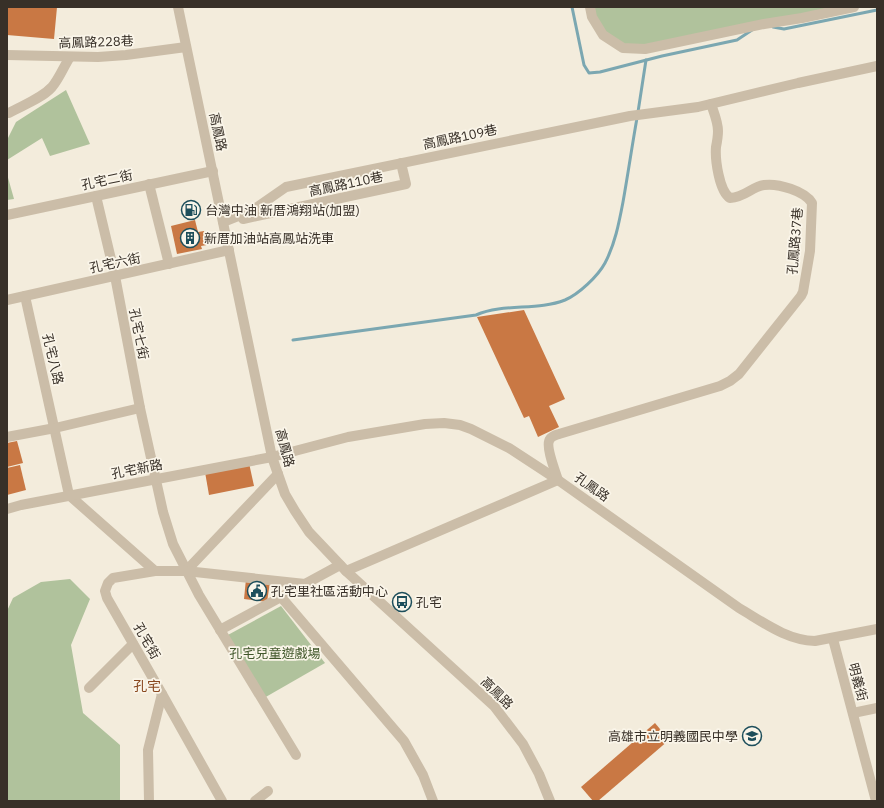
<svg xmlns="http://www.w3.org/2000/svg" width="884" height="808" viewBox="0 0 884 808" font-family="'IBM Plex Sans','Noto Sans TC',sans-serif">
	<rect width="100%" height="100%" fill="#f3ecdc"/>
	<g fill="#b0c29c">
		<polygon points="593,7 844,7 645,46 624,44 605,31 594,13"/>
		<polygon points="66,90 90,144 50,156 42,138 7,160 7,140 16,122"/>
		<polygon points="7,174 14,199 7,200"/>
		<polygon points="70,579 90,599 71,645 83,713 120,745 120,801 7,801 7,611 13,598 41,582"/>
		<polygon points="281,606 325,663 264,698 226,636"/>
	</g>
	<g fill="none" stroke-linecap="round" stroke-linejoin="round">
		<g stroke="#7ba7b1" stroke-width="3">
			<polyline points="572,7 584,65 589,73 600,72 662,56 737,40 752,30"/>
			<polyline points="773,27 784,29 877,10"/>
			<polyline points="638,112 646,60"/>
			<path d="M293,340L476,315C504,303 537,311 565,300C579,294 598,276 605,263C615,244 619,223 623,202C628,174 632,146 637,118"/>
		</g>
	</g>
	<g fill="#c97844">
		<polygon points="8,7 57,7 54,39 7,35"/>
		<polygon points="195,220 198,232 204,231 207,245 201,246 202,249 177,254 171,226"/>
		<polygon points="524,310 565,399 549,406 559,427 538,437 529,416 524,418 477,317"/>
		<polygon points="17,441 23,463 7,467 7,443"/>
		<polygon points="249,463 254,486 209,495 205,472"/>
		<polygon points="20,465 26,490 7,495 7,468"/>
		<polygon points="246,579 270,582 267,602 244,599"/>
		<polygon points="655,723 669,740 598,801 593,801 581,787"/>
	</g>
	<g fill="none" stroke-linecap="round" stroke-linejoin="round">
		<g stroke="#cbbda8" stroke-width="10">
			<polyline points="178,7 272,457 285,494 295,511 309,532 346,571 494,706 523,744 539,774 550,801"/>
			<polyline points="590,7 592,17 603,35 623,48 645,49 764,24 802,18 854,7"/>
			<polyline points="7,55 98,57 126,55 186,47"/>
			<path d="M9,113C23,105 41,99 52,87C59,79 64,66 70,57"/>
			<polyline points="149,184 169,264"/>
			<polyline points="96,196 115,276 140,408 163,512 173,544 199,595 296,755"/>
			<polyline points="7,215 213,171"/>
			<polyline points="243,219 406,184 401,163"/>
			<polyline points="223,222 253,210 286,187 630,116 698,107 798,83 877,66"/>
			<polyline points="25,296 69,495 155,571"/>
			<polyline points="7,300 229,250"/>
			<polyline points="7,437 55,428 140,408"/>
			<path d="M7,509L21,505L272,457L348,437L425,424L444,423L460,425L471,429L509,448L558,480L739,608C763,622 786,640 815,641L877,629"/>
			<polyline points="186,571 278,474"/>
			<path d="M346,571L558,480C555,471 545,445 550,439C552,436 556,435 559,434L720,386L730,381L739,374L801,296L803,292L810,251L812,203C805,191 778,183 764,185C751,187 746,197 730,198C719,191 715,159 716,147C717,142 718,137 718,131C718,122 714,113 711,104"/>
			<polyline points="281,597 404,741 423,775 433,801"/>
			<polyline points="220,630 340,565"/>
			<polyline points="833,639 876,801"/>
			<polyline points="89,688 133,644"/>
			<polyline points="853,713 877,708"/>
			<polyline points="149,801 148,750 162,694"/>
			<polyline points="222,801 162,694 107,598 105,591 108,583 113,578 155,571 186,571 305,584"/>
			<polyline points="255,801 268,791"/>
		</g>
	</g>
	<defs>
		<symbol id="fuel-ring" viewBox="-11 -11 22 22"><circle r="9.5" fill="#faf5e9" stroke="#1d4e5b" stroke-width="1.5"/><path d="M-5.5-6h7V0h2V4h1.3V-2.5L3-4.5l.8-.8L6-3V5H2.5V1h-1V6h-7ZM-4.2-4.7v3.2H.2V-4.7Z" fill="#1d4e5b"/></symbol>
		<symbol id="building-ring" viewBox="-11 -11 22 22"><circle r="9.5" fill="#faf5e9" stroke="#1d4e5b" stroke-width="1.5"/><path d="M-4-6H4V6H1V3H-1V6H-4ZM-2.5-4.3h1.7v1.8h-1.7ZM.8-4.3h1.7v1.8H.8ZM-2.5-1h1.7V.8h-1.7ZM.8-1h1.7V.8H.8Z" fill="#1d4e5b"/></symbol>
		<symbol id="civic-ring" viewBox="-11 -11 22 22"><circle r="9.5" fill="#faf5e9" stroke="#1d4e5b" stroke-width="1.5"/><path d="M-.6-6.5H3V-4.5H.6V-3L4-1V1h2V6H-6V1h2V-1L-.6-3ZM-1.2 2.5V6h2.4V2.5Z" fill="#1d4e5b"/></symbol>
		<symbol id="bus-ring" viewBox="-11 -11 22 22"><circle r="9.5" fill="#faf5e9" stroke="#1d4e5b" stroke-width="1.5"/><path d="M-5-6H5V4H4V6H2V4H-2V6H-4V4H-5ZM-3.5-4V0h7V-4ZM-3.5 1.2v1.5H-2V1.2ZM2 1.2v1.5H3.5V1.2Z" fill="#1d4e5b"/></symbol>
		<symbol id="school-ring" viewBox="-11 -11 22 22"><circle r="9.5" fill="#faf5e9" stroke="#1d4e5b" stroke-width="1.5"/><path d="M0-5L7-2L0 1L-7-2ZM-4 1L0 2.5L4 1V4Q0 6-4 4Z" fill="#1d4e5b"/></symbol>
	</defs>
	<g fill-rule="evenodd">
		<use href="#fuel-ring" x="180" y="199" width="22" height="22"/>
		<use href="#building-ring" x="179" y="227" width="22" height="22"/>
		<use href="#civic-ring" x="246" y="580" width="22" height="22"/>
		<use href="#bus-ring" x="391" y="591" width="22" height="22"/>
		<use href="#school-ring" x="741" y="725" width="22" height="22"/>
	</g>
	<g text-anchor="middle" dominant-baseline="central" stroke-width="3.5" stroke-linejoin="round" paint-order="stroke">
		<g font-size="13" fill="#383028" stroke="#faf5e9">
			<text transform="translate(96 42) rotate(-2)">高鳳路228巷</text>
			<text transform="translate(218 132) rotate(78)">高鳳路</text>
			<text transform="translate(460 137) rotate(-12)">高鳳路109巷</text>
			<text transform="translate(107 180) rotate(-12)">孔宅二街</text>
			<text transform="translate(346 184) rotate(-12)">高鳳路110巷</text>
			<text transform="translate(795 241) rotate(-85)">孔鳳路37巷</text>
			<text transform="translate(115 263) rotate(-12)">孔宅六街</text>
			<text transform="translate(139 334) rotate(79)">孔宅七街</text>
			<text transform="translate(53 359) rotate(77)">孔宅八路</text>
			<text transform="translate(285 448) rotate(75)">高鳳路</text>
			<text transform="translate(137 469) rotate(-11)">孔宅新路</text>
			<text transform="translate(592 487) rotate(35)">孔鳳路</text>
			<text transform="translate(147 641) rotate(60)">孔宅街</text>
			<text transform="translate(858 682) rotate(75)">明義街</text>
			<text transform="translate(497 693) rotate(45)">高鳳路</text>
		</g>
		<g font-size="13" fill="#383028" stroke="#faf5e9" text-anchor="start">
			<text x="205" y="210">台灣中油 新厝鴻翔站(加盟)</text>
			<text x="204" y="238">新厝加油站高鳳站洗車</text>
			<text x="271" y="591">孔宅里社區活動中心</text>
			<text x="416" y="602">孔宅</text>
			<text x="738" y="736" text-anchor="end">高雄市立明義國民中學</text>
		</g>
		<g font-size="13" fill="#41572b" stroke="#faf5e9">
			<text x="275" y="653">孔宅兒童遊戲場</text>
		</g>
		<g font-size="14" fill="#89481f" stroke="#faf5e9">
			<text x="147" y="686">孔宅</text>
		</g>
	</g>
	<rect width="884" height="808" fill="none" stroke="#383028" stroke-width="16"/>
</svg>
